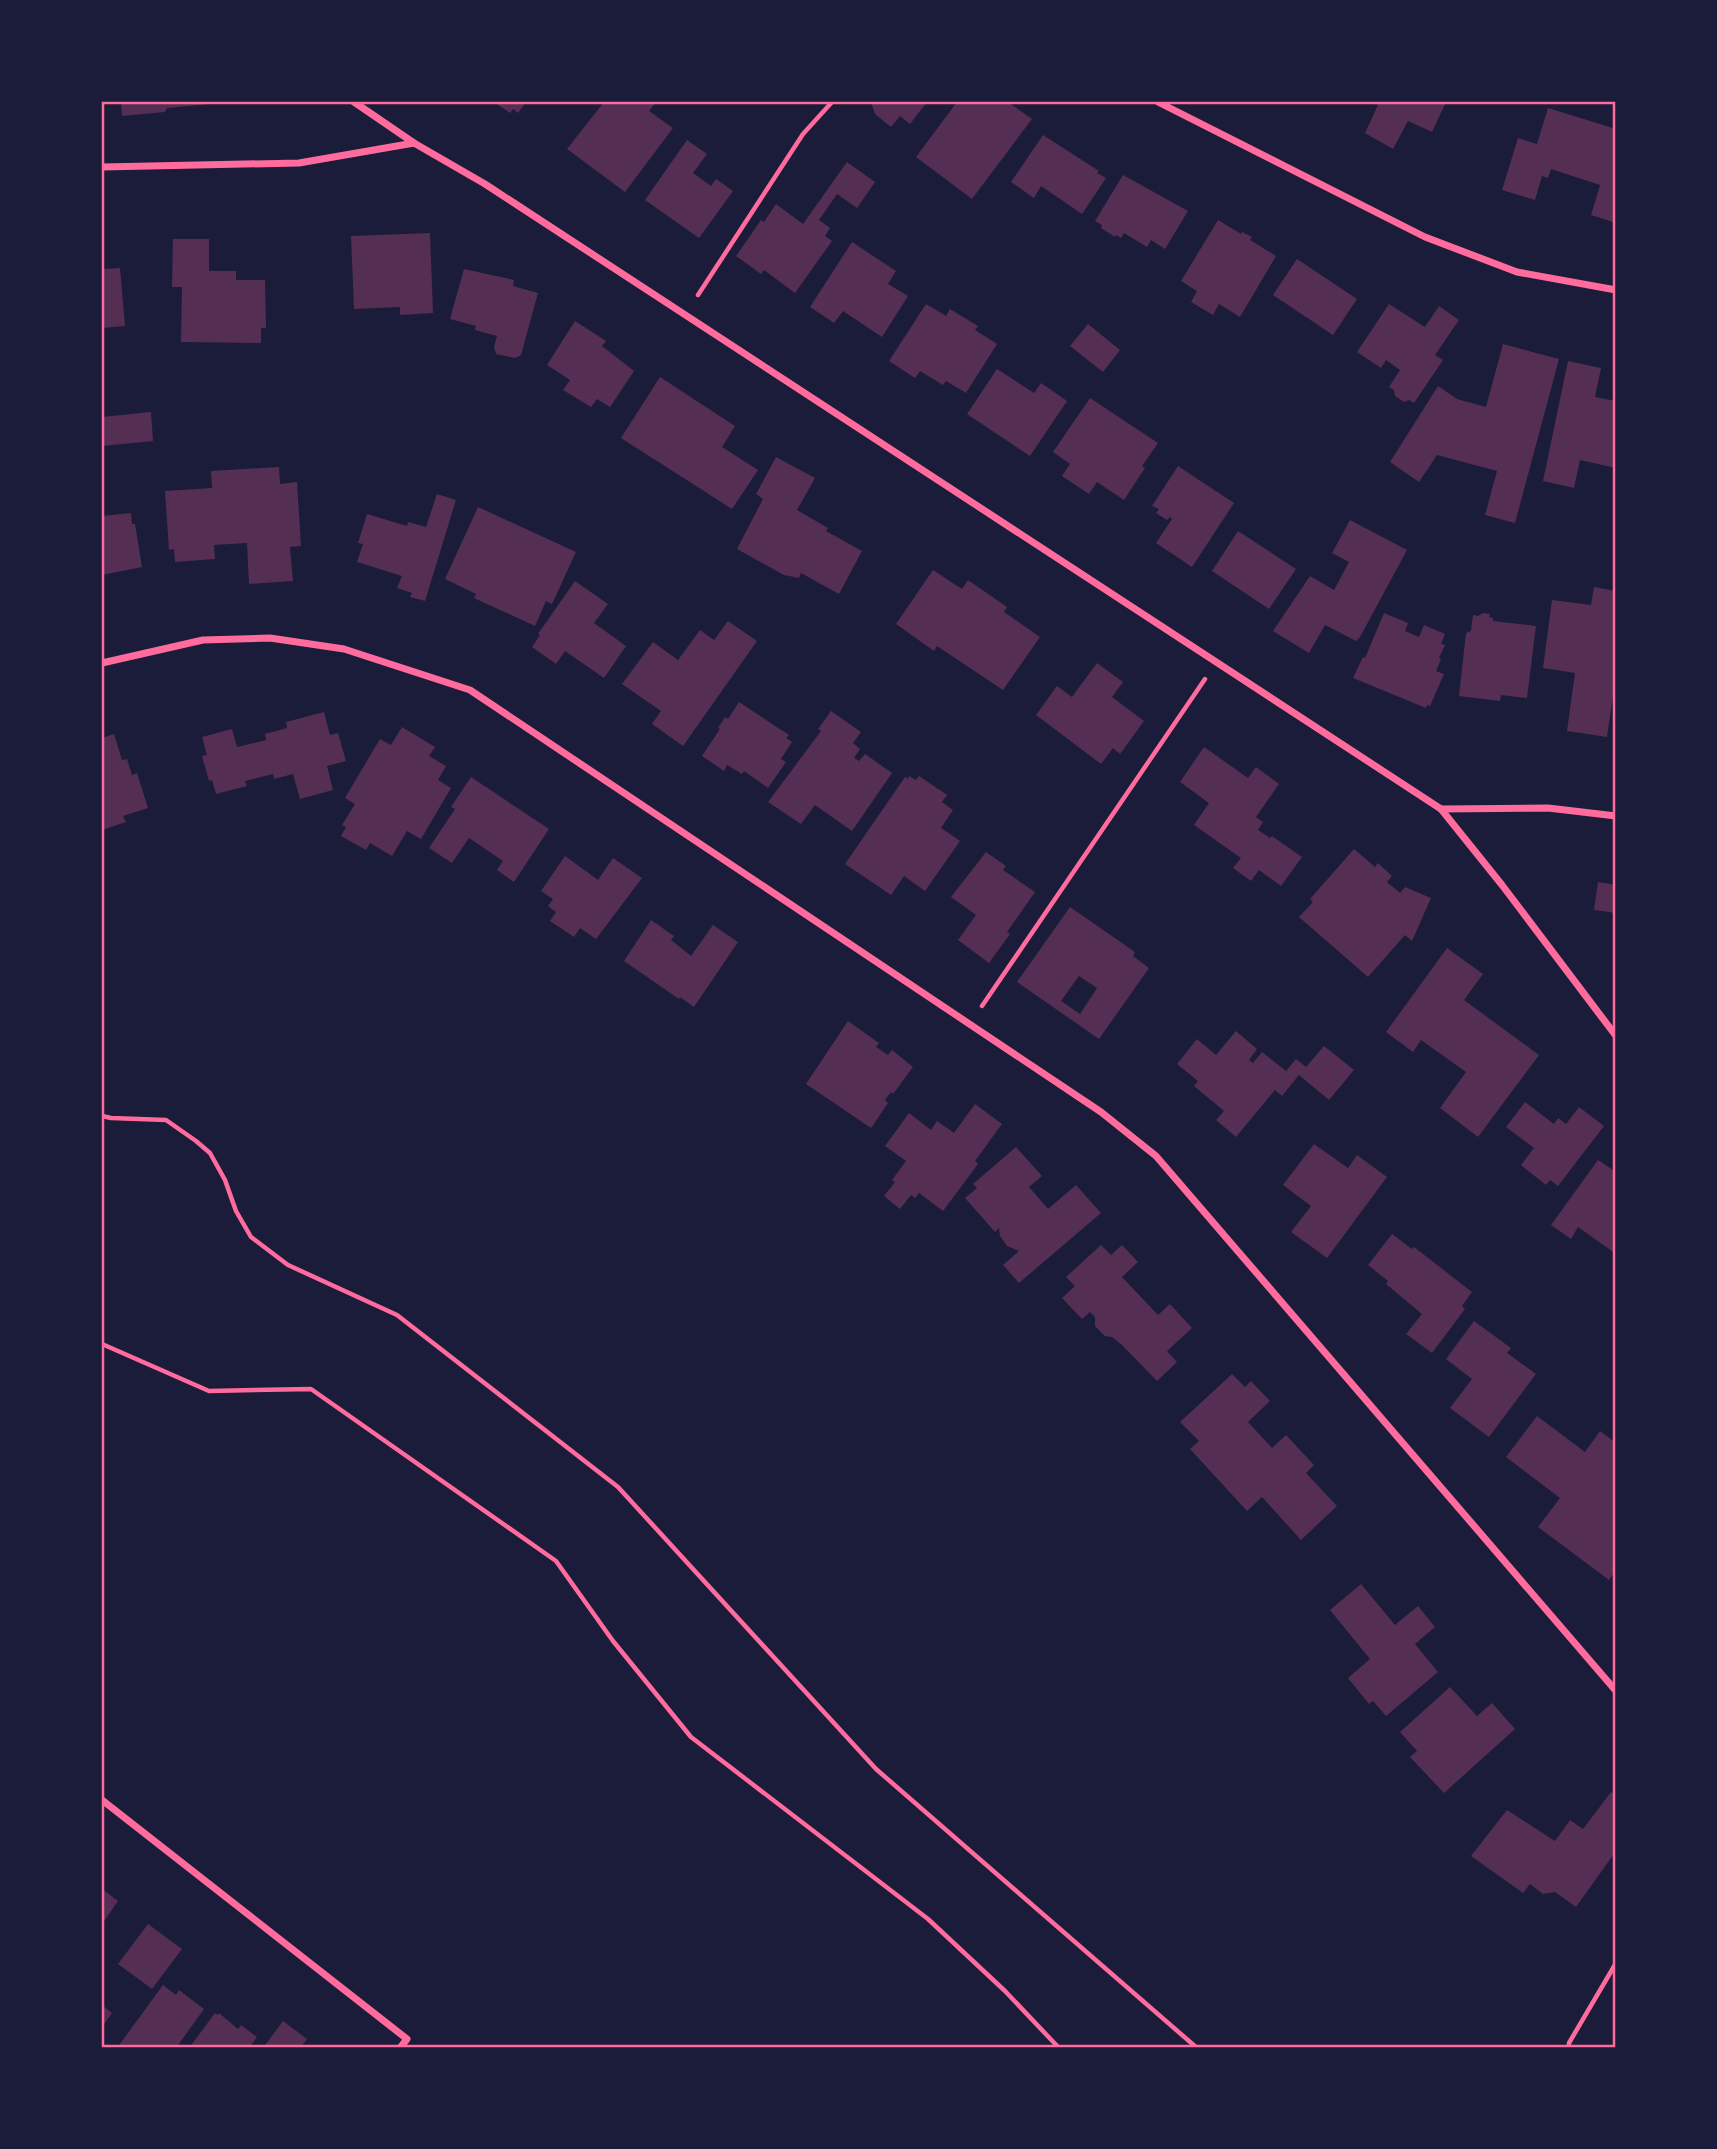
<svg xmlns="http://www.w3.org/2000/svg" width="1717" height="2149" viewBox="0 0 1717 2149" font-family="'Zilla Slab',serif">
	<rect width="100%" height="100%" fill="#1b1b3a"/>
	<g fill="#542f53" fill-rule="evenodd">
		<polygon points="121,102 210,102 210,104 167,108 165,112 122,116"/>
		<polygon points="494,102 526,102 518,113 513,109 510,113"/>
		<polygon points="604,102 656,102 649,111 673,128 625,192 567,149"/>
		<polygon points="871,102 927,102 910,124 900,116 891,127 875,114"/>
		<polygon points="957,102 1008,102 1032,119 972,199 916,157"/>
		<polygon points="1369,102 1446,102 1432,132 1408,121 1393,149 1365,133 1378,105"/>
		<polygon points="1548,108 1616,129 1616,223 1591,215 1600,185 1551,169 1548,178 1542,176 1535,200 1502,190 1518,138 1537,144"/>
		<polygon points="1043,135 1099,171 1097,173 1106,178 1082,214 1041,186 1034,198 1011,182"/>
		<polygon points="687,140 707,154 693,173 711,186 716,179 733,191 699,238 645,200"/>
		<polygon points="847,162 875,182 857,208 837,194 819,220 830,228 825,236 832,241 795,293 764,270 761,274 736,256 761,220 764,222 776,204 803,224"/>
		<polygon points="1123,175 1188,211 1165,249 1151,240 1147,247 1124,233 1121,238 1116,235 1115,237 1101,228 1102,225 1095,221"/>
		<polygon points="1218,220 1241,234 1242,232 1252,237 1250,240 1276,256 1240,317 1219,304 1213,315 1191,302 1197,291 1181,281"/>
		<polygon points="430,233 433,313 400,315 400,307 354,309 351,236"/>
		<polygon points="173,239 209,239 209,271 236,271 236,280 265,280 266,328 261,328 261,343 181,342 182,287 172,287"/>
		<polygon points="852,242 896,271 888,284 908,296 882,337 843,311 834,323 810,307"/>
		<polygon points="1297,259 1357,299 1333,335 1273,295"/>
		<polygon points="120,268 125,326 102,328 102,269"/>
		<polygon points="464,269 514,280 513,286 538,293 521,355 515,358 496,354 494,347 497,336 475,330 476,326 450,319"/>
		<polygon points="926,304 946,316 950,309 978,326 975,330 997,344 966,393 946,381 943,385 920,371 915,378 889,361"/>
		<polygon points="1389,304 1425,327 1439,306 1459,320 1435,355 1443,360 1414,403 1409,400 1404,402 1395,396 1394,390 1389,387 1400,370 1386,360 1381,368 1357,352"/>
		<polygon points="575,321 606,341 602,346 634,371 610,407 597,399 591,407 563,390 570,380 547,365"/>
		<polygon points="1088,324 1120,350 1103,372 1070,346"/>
		<polygon points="1503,344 1559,359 1515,523 1485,515 1497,471 1437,455 1419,482 1390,462 1438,386 1457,399 1486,407"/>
		<polygon points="1568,361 1601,368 1595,397 1616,401 1616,468 1580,460 1574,488 1543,481"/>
		<polygon points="997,369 1034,393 1041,383 1067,401 1030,456 967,414"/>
		<polygon points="660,377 735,426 722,447 758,470 732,509 621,438"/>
		<polygon points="1090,398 1158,443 1142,466 1145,468 1124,500 1097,482 1089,494 1062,476 1070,464 1053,452"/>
		<polygon points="151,412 153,441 102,446 102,417"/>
		<polygon points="776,457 815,478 797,510 828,528 826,531 862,551 839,594 801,573 799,578 784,575 737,549 763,499 756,494"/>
		<polygon points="1178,466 1234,503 1192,567 1156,543 1172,519 1170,517 1167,520 1156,513 1159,509 1152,506"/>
		<polygon points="279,467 280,484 297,482 301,546 290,547 293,581 249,584 247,543 214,545 215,559 175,562 174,549 169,550 165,491 212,488 211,471"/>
		<polygon points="437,494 456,500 425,601 410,597 412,593 397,588 402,576 357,562 363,544 358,543 367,514 407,526 408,522 426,527"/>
		<polygon points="478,507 576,552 552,604 546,601 535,626 474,598 476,594 445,579"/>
		<polygon points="131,513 132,524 135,524 142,567 102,575 102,516"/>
		<polygon points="1350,520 1407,550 1360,637 1356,641 1325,625 1309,653 1273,631 1310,576 1334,590 1349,562 1332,553"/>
		<polygon points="1238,531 1296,569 1269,609 1212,571"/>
		<polygon points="933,570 962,589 968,580 1007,607 1004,612 1040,637 1003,690 937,646 934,651 896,624"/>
		<polygon points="575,581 608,604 594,623 626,646 604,678 565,651 556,664 532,647 540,635 538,634"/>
		<polygon points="1594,587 1616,591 1616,675 1607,737 1567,731 1575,673 1543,668 1552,600 1591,605"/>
		<polygon points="1384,613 1408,623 1405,631 1419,637 1424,625 1445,634 1441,644 1445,645 1439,658 1441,659 1436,671 1444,674 1430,706 1427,705 1426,708 1353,678 1363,657 1365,658"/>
		<polygon points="1483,613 1490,614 1489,617 1493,618 1493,621 1536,626 1527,698 1501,695 1500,701 1459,696 1466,633 1471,631 1473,615 1478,616"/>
		<polygon points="728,621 757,641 683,746 652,724 661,711 622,684 653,642 678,660 700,630 714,640"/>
		<polygon points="1097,663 1123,682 1112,697 1144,721 1120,754 1113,748 1101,764 1036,715 1057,686 1072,697"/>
		<polygon points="739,702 789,735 786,738 792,742 781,759 786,762 768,788 744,771 742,774 727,765 724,771 702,756 720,729 718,728 725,717 728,719"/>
		<polygon points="831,711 861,732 853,743 860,749 854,758 859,761 865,754 892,773 852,831 815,805 801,824 768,802 821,731 818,729"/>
		<polygon points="324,712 330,735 338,733 346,761 327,766 333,790 300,799 293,774 274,779 273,774 245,781 247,786 216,794 212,780 209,781 202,756 207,755 202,737 232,729 237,747 266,740 265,734 287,728 286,722"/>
		<polygon points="402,727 435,747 429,756 446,766 438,780 451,788 421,839 407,831 392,856 370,843 366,850 341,836 346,827 342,825 355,804 345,798 380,739 391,745"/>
		<polygon points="114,734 122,760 127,759 132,775 137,773 148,808 123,816 126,822 102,830 102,738"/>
		<polygon points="1204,747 1248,778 1256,767 1279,784 1256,817 1263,822 1258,830 1270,838 1272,836 1302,857 1281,886 1259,870 1251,881 1233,868 1241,858 1194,825 1209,803 1180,782"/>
		<polygon points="909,776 916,780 919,776 947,795 942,802 953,810 941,828 960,841 925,891 904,876 891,895 845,864 905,777 908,779"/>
		<polygon points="471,777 549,829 514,882 497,870 503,861 469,838 452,863 429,848 455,809 451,807"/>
		<polygon points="1354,849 1375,867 1378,863 1392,876 1387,882 1400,893 1405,887 1431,898 1412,941 1405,935 1368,977 1299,917 1313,902 1310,899"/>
		<polygon points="986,852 1006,866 1003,870 1035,892 1007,932 1010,934 989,963 958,940 976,915 951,897"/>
		<polygon points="565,856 598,880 613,858 642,878 596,939 580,928 574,937 550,921 556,912 548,906 553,899 541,891"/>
		<polygon points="1598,882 1616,885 1616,913 1594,910"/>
		<path d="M1070,907L1135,952L1133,956L1149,968L1099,1039L1017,982ZM1079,976L1097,988L1080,1014L1061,1001Z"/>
		<polygon points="651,920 674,936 671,940 691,956 713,925 738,942 694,1007 680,997 679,999 624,961"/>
		<polygon points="1447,948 1483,974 1464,1000 1539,1055 1478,1137 1440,1108 1466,1072 1421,1040 1413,1052 1386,1032"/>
		<polygon points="848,1021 879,1043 876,1047 888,1055 892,1050 913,1067 893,1094 891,1092 885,1100 888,1103 871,1128 806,1084"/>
		<polygon points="1236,1031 1257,1049 1249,1060 1253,1063 1262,1052 1286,1071 1296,1059 1306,1067 1324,1046 1354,1070 1329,1100 1299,1075 1282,1096 1275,1090 1236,1137 1216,1120 1224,1111 1194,1086 1198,1081 1177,1064 1197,1039 1216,1055"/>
		<polygon points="1525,1102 1554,1124 1558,1118 1566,1124 1579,1107 1604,1126 1558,1186 1550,1180 1546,1185 1521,1165 1534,1148 1506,1127"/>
		<polygon points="975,1104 1002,1124 975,1161 978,1164 943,1211 919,1193 915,1198 911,1195 900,1209 884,1196 895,1182 892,1180 906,1161 885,1146 909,1113 931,1130 937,1121 954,1133"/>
		<polygon points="1314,1144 1348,1168 1357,1155 1387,1177 1327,1258 1291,1232 1311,1206 1283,1185"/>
		<polygon points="1016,1147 1042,1176 1029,1187 1048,1209 1076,1185 1101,1213 1019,1283 1003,1265 1019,1251 1007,1246 1000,1236 999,1228 995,1232 965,1198 977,1188 973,1184"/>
		<polygon points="1598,1160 1616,1172 1616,1254 1578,1227 1571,1239 1551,1225"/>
		<polygon points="1392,1234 1412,1249 1414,1247 1472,1292 1462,1306 1465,1309 1432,1353 1406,1334 1422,1314 1386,1284 1388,1281 1368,1265"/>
		<polygon points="1101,1245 1111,1255 1122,1245 1138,1262 1122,1277 1158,1315 1170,1304 1192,1328 1167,1351 1177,1362 1157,1381 1122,1345 1112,1337 1105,1336 1095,1326 1095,1317 1090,1312 1082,1319 1062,1298 1075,1286 1066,1277"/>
		<polygon points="1474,1321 1511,1348 1507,1353 1536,1374 1489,1437 1450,1408 1472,1379 1446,1359"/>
		<polygon points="1232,1374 1245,1387 1251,1381 1270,1401 1248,1422 1272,1448 1286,1435 1314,1465 1306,1473 1337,1506 1301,1540 1262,1497 1247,1511 1190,1449 1199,1441 1180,1422"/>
		<polygon points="1537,1416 1585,1452 1600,1431 1616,1443 1616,1570 1609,1580 1538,1527 1560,1498 1506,1457"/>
		<polygon points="1361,1584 1395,1625 1418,1606 1435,1627 1415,1644 1438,1672 1386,1716 1373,1701 1369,1704 1348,1678 1370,1659 1330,1610"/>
		<polygon points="1450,1687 1477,1716 1492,1703 1515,1729 1444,1793 1410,1757 1417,1751 1400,1732"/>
		<polygon points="1611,1792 1616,1796 1616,1851 1576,1907 1555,1892 1543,1894 1530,1884 1523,1893 1471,1856 1507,1810 1555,1841 1570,1820 1583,1829"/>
		<polygon points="102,1889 118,1901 102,1924"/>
		<polygon points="148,1924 182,1949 152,1989 118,1964"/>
		<polygon points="163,1985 176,1995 179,1990 204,2009 176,2048 117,2048"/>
		<polygon points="102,2005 112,2013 102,2027"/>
		<polygon points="215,2013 218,2015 219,2013 238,2029 241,2025 257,2037 249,2048 189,2048"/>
		<polygon points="283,2021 307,2039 300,2048 263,2048"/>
	</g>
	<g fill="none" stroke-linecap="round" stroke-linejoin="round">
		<g stroke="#ff6b9d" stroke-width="4.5">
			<polyline points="698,295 803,134 832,102"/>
			<polyline points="982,1006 1205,679"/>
			<polyline points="102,1116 111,1118 166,1120 196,1141 210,1153 225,1180 236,1211 251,1237 288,1265 397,1315 618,1487 876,1769 1197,2048"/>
			<polyline points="102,1344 209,1391 311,1389 556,1561 613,1641 691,1737 928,1919 1005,1991 1059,2048"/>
			<polyline points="1569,2048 1569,2043 1616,1963"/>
		</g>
		<g stroke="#ff6b9d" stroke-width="7">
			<polyline points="354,102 414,143 485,184 1441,809 1502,885 1616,1036"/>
			<polyline points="1158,102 1425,237 1517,272 1616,290"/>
			<polyline points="102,167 299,163 414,143"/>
			<polyline points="102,663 203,640 270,638 344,649 470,690 1101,1112 1156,1156 1616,1691"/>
			<polyline points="1441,809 1548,808 1616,816"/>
			<polyline points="102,1800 407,2039 400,2048"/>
		</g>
	</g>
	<rect width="1717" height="2149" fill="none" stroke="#1b1b3a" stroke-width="206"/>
	<rect x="103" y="103" width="1511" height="1943" fill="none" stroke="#ff6b9d" stroke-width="2.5"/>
</svg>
